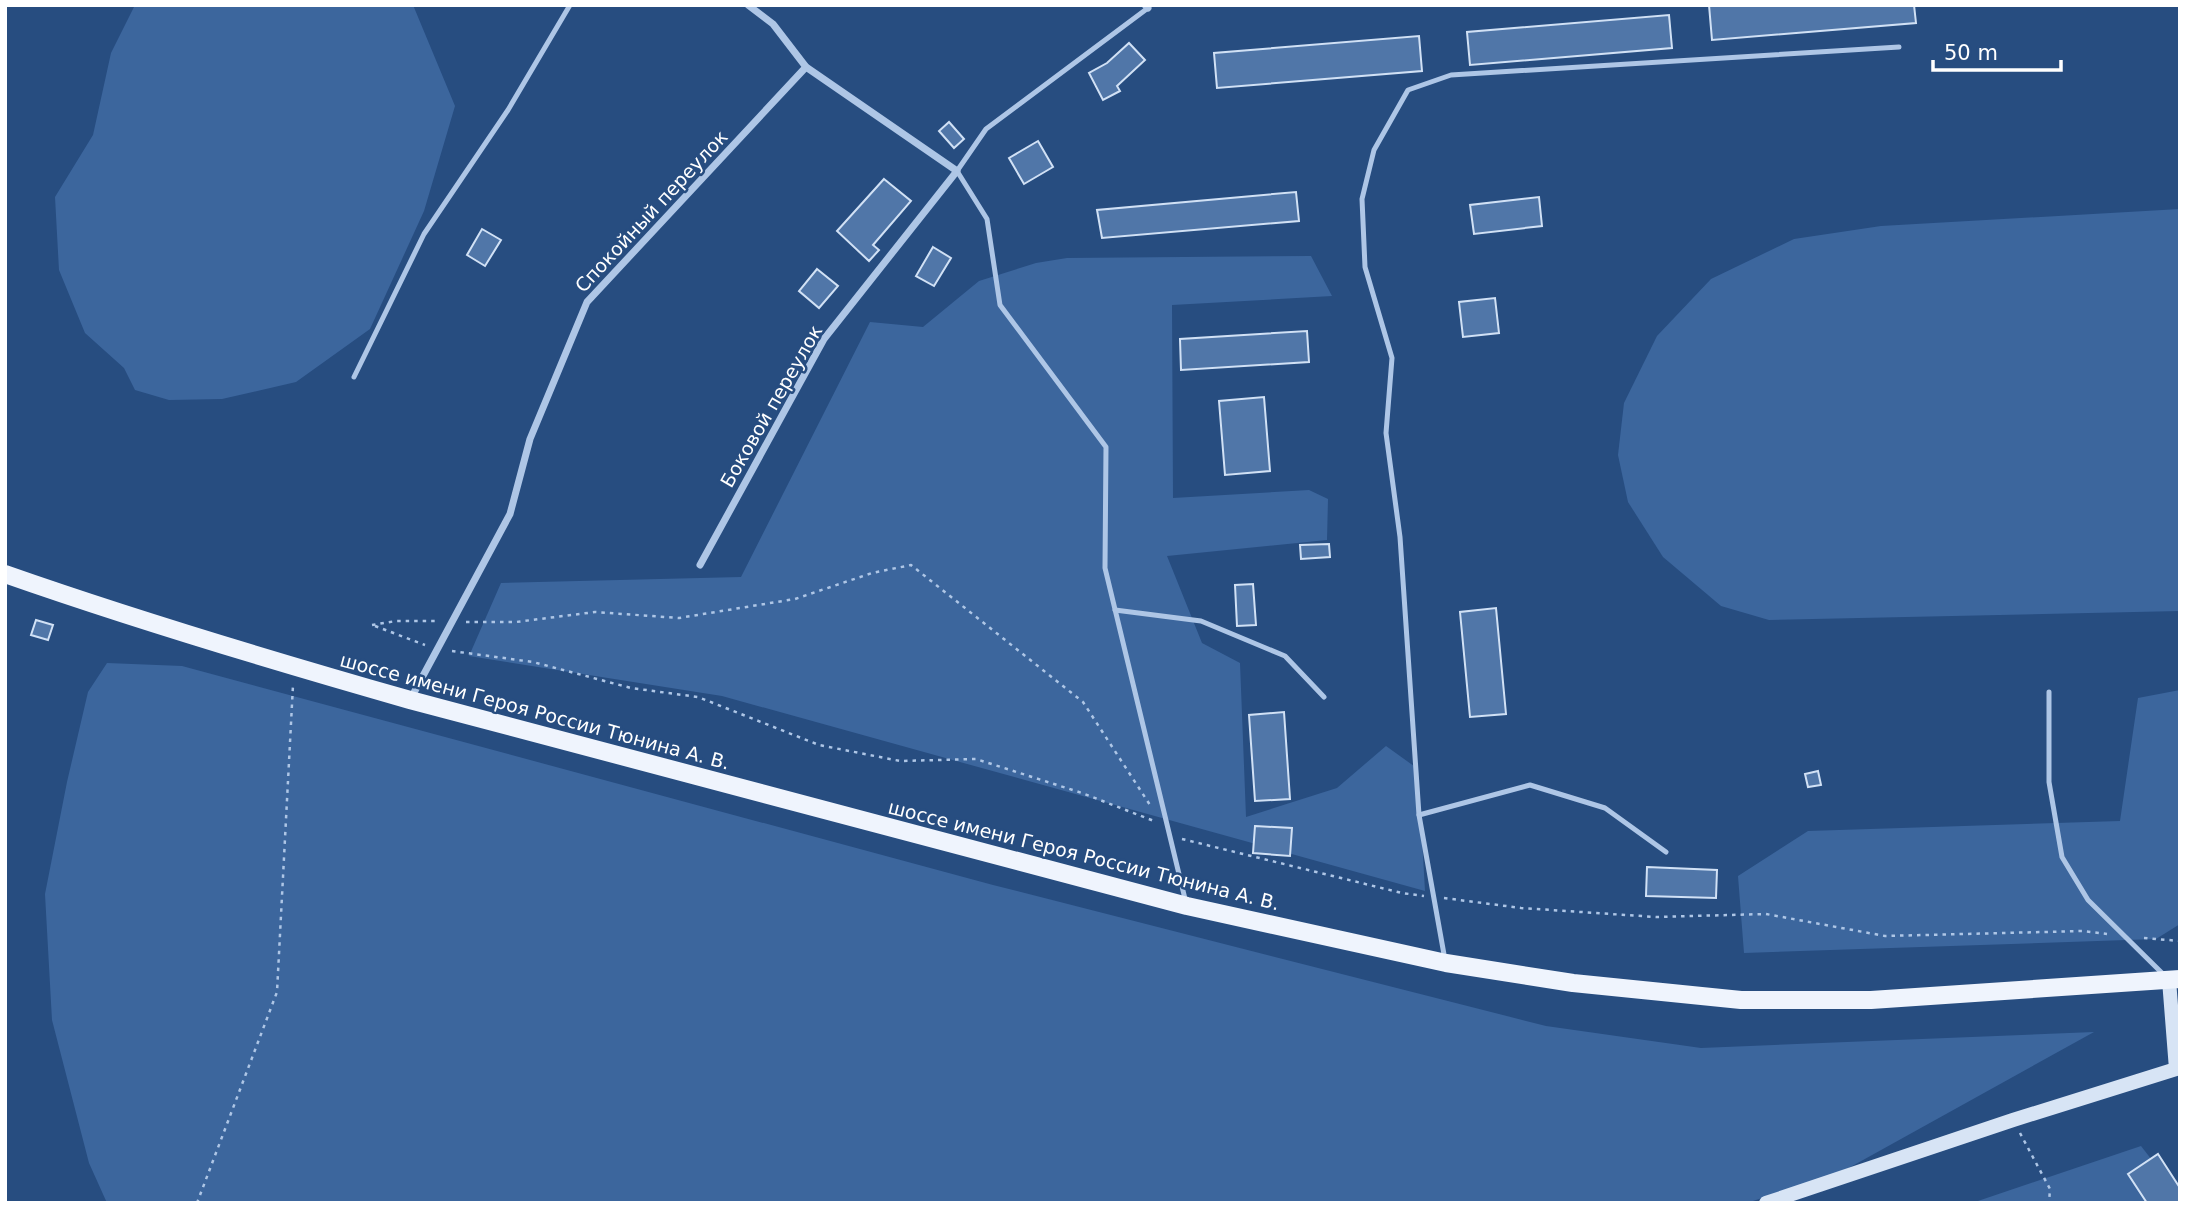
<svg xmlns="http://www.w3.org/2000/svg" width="2185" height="1208" viewBox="0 0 2185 1208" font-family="'DejaVu Sans',sans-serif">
	<rect width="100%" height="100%" fill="#274d80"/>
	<g fill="#3c669d">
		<polygon points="135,5 413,5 455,106 424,211 370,329 296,382 222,399 169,400 135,390 124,368 85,333 59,270 55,197 93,135 111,53"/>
		<polygon points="2180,209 2180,611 1769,620 1721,606 1663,557 1628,502 1618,455 1624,403 1657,336 1711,279 1794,239 1881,226"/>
		<polygon points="1311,256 1332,296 1172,305 1173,498 1309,490 1328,499 1327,540 1167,556 1202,643 1240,663 1246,817 1337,788 1386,746 1418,769 1425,891 722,696 469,656 501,583 741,577 870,322 923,327 979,281 1036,263 1067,258"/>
		<polygon points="107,663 182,666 993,885 1546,1026 1701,1048 2094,1032 1845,1170 1747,1203 107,1203 89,1163 52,1020 45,894 67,782 88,692"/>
		<polygon points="2180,690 2180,924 2156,939 1744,953 1738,876 1808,831 2120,821 2138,698"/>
		<polygon points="2141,1146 2180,1196 2180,1203 1972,1203"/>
	</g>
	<g fill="#5076a8" stroke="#d1e1f5" stroke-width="2">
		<polygon points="1709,5 1914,5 1916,23 1712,40"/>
		<polygon points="1669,15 1672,48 1470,65 1467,32"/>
		<polygon points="1419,36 1422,71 1217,88 1214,53"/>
		<polygon points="1129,43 1145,60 1117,86 1120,91 1103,100 1089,73 1107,63"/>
		<polygon points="949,122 964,139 954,148 939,131"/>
		<polygon points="1038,141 1053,167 1024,184 1009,158"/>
		<polygon points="884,179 911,201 873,245 879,250 869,261 837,231"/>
		<polygon points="1296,192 1299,221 1102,238 1097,210"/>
		<polygon points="1539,197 1542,226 1474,234 1470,205"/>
		<polygon points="482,229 501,240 485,266 467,255"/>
		<polygon points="933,247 951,258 934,286 916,276"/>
		<polygon points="817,269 838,286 819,308 799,291"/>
		<polygon points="1495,298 1499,333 1463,337 1459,302"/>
		<polygon points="1307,331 1309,362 1181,370 1180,339"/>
		<polygon points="1264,397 1270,471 1225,475 1219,401"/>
		<polygon points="1329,544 1330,557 1301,559 1300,545"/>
		<polygon points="1253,584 1256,625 1237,626 1235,585"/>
		<polygon points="1496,608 1506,714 1470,717 1460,612"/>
		<polygon points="36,620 53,625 48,640 31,635"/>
		<polygon points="1284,712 1290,799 1255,801 1249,715"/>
		<polygon points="1818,771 1821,785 1808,787 1805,774"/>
		<polygon points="1255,826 1292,828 1290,856 1253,853"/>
		<polygon points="1647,867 1717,870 1716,898 1646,896"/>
		<polygon points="2158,1154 2180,1188 2180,1203 2147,1203 2128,1174"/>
	</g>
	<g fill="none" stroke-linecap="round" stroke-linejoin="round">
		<g stroke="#aec6e6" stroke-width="2.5" stroke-dasharray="3.5 5" stroke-linecap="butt">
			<polyline points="466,622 516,622 595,612 679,618 795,599 872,573 911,565 1083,702 1150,805"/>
			<polyline points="372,625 396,621 439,621"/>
			<polyline points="375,626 425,645"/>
			<polyline points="452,651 533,662 631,688 698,697 819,745 900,761 976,759 1082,793 1154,821"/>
			<polyline points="1182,839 1402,893 1424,896"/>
			<polyline points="1444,898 1521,908 1656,917 1766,914 1885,936 2083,931 2107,934"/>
			<polyline points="2144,938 2180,941"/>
			<polyline points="2020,1133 2050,1189 2049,1203"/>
			<polyline points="197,1203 277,992 293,685"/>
		</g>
		<g stroke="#aec6e6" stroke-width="5">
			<polyline points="1148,8 986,129 957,171 987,219 1000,305 1106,447 1105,568 1186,903"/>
			<polyline points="354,377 424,234 508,110 570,5"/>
			<polyline points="1115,610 1201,621 1285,656 1324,697"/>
			<polyline points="2049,692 2049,782 2062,857 2088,900 2164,975"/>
			<polyline points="1419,815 1400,537 1386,433 1392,358 1365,267 1362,199 1374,150 1408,90 1451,75 1899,47"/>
			<polyline points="1445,960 1419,815 1530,785 1605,808 1666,852"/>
		</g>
		<g stroke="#aec6e6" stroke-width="7">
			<polyline points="1145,5 1148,8"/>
			<polyline points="700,565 824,339 957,171 806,67 773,24 748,5"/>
			<polyline points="410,700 510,514 530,439 587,302 806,67"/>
		</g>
		<polyline stroke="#d7e4f5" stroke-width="14" points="1766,1203 2013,1120 2176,1069 2169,980"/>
		<path stroke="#eff4fd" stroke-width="18" d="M5,574C139,621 273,661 410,700L1187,906L1446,963L1573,983L1741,1000H1871L2180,979"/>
	</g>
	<g text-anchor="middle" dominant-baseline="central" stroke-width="5" stroke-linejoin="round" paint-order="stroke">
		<g font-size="19" fill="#fff" stroke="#274d80">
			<text transform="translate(651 211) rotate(-47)">Спокойный переулок</text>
			<text transform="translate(771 406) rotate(-60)">Боковой переулок</text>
			<text transform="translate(535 711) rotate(15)">шоссе имени Героя России Тюнина А. В.</text>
			<text transform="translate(1084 855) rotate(14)">шоссе имени Героя России Тюнина А. В.</text>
		</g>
	</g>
	<rect width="2185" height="1208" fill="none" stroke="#ffffff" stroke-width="14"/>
	<path d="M1933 60v10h128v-10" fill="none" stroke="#ffffff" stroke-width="3.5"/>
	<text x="1944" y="60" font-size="21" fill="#ffffff" stroke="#274d80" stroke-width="5" paint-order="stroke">50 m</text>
</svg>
